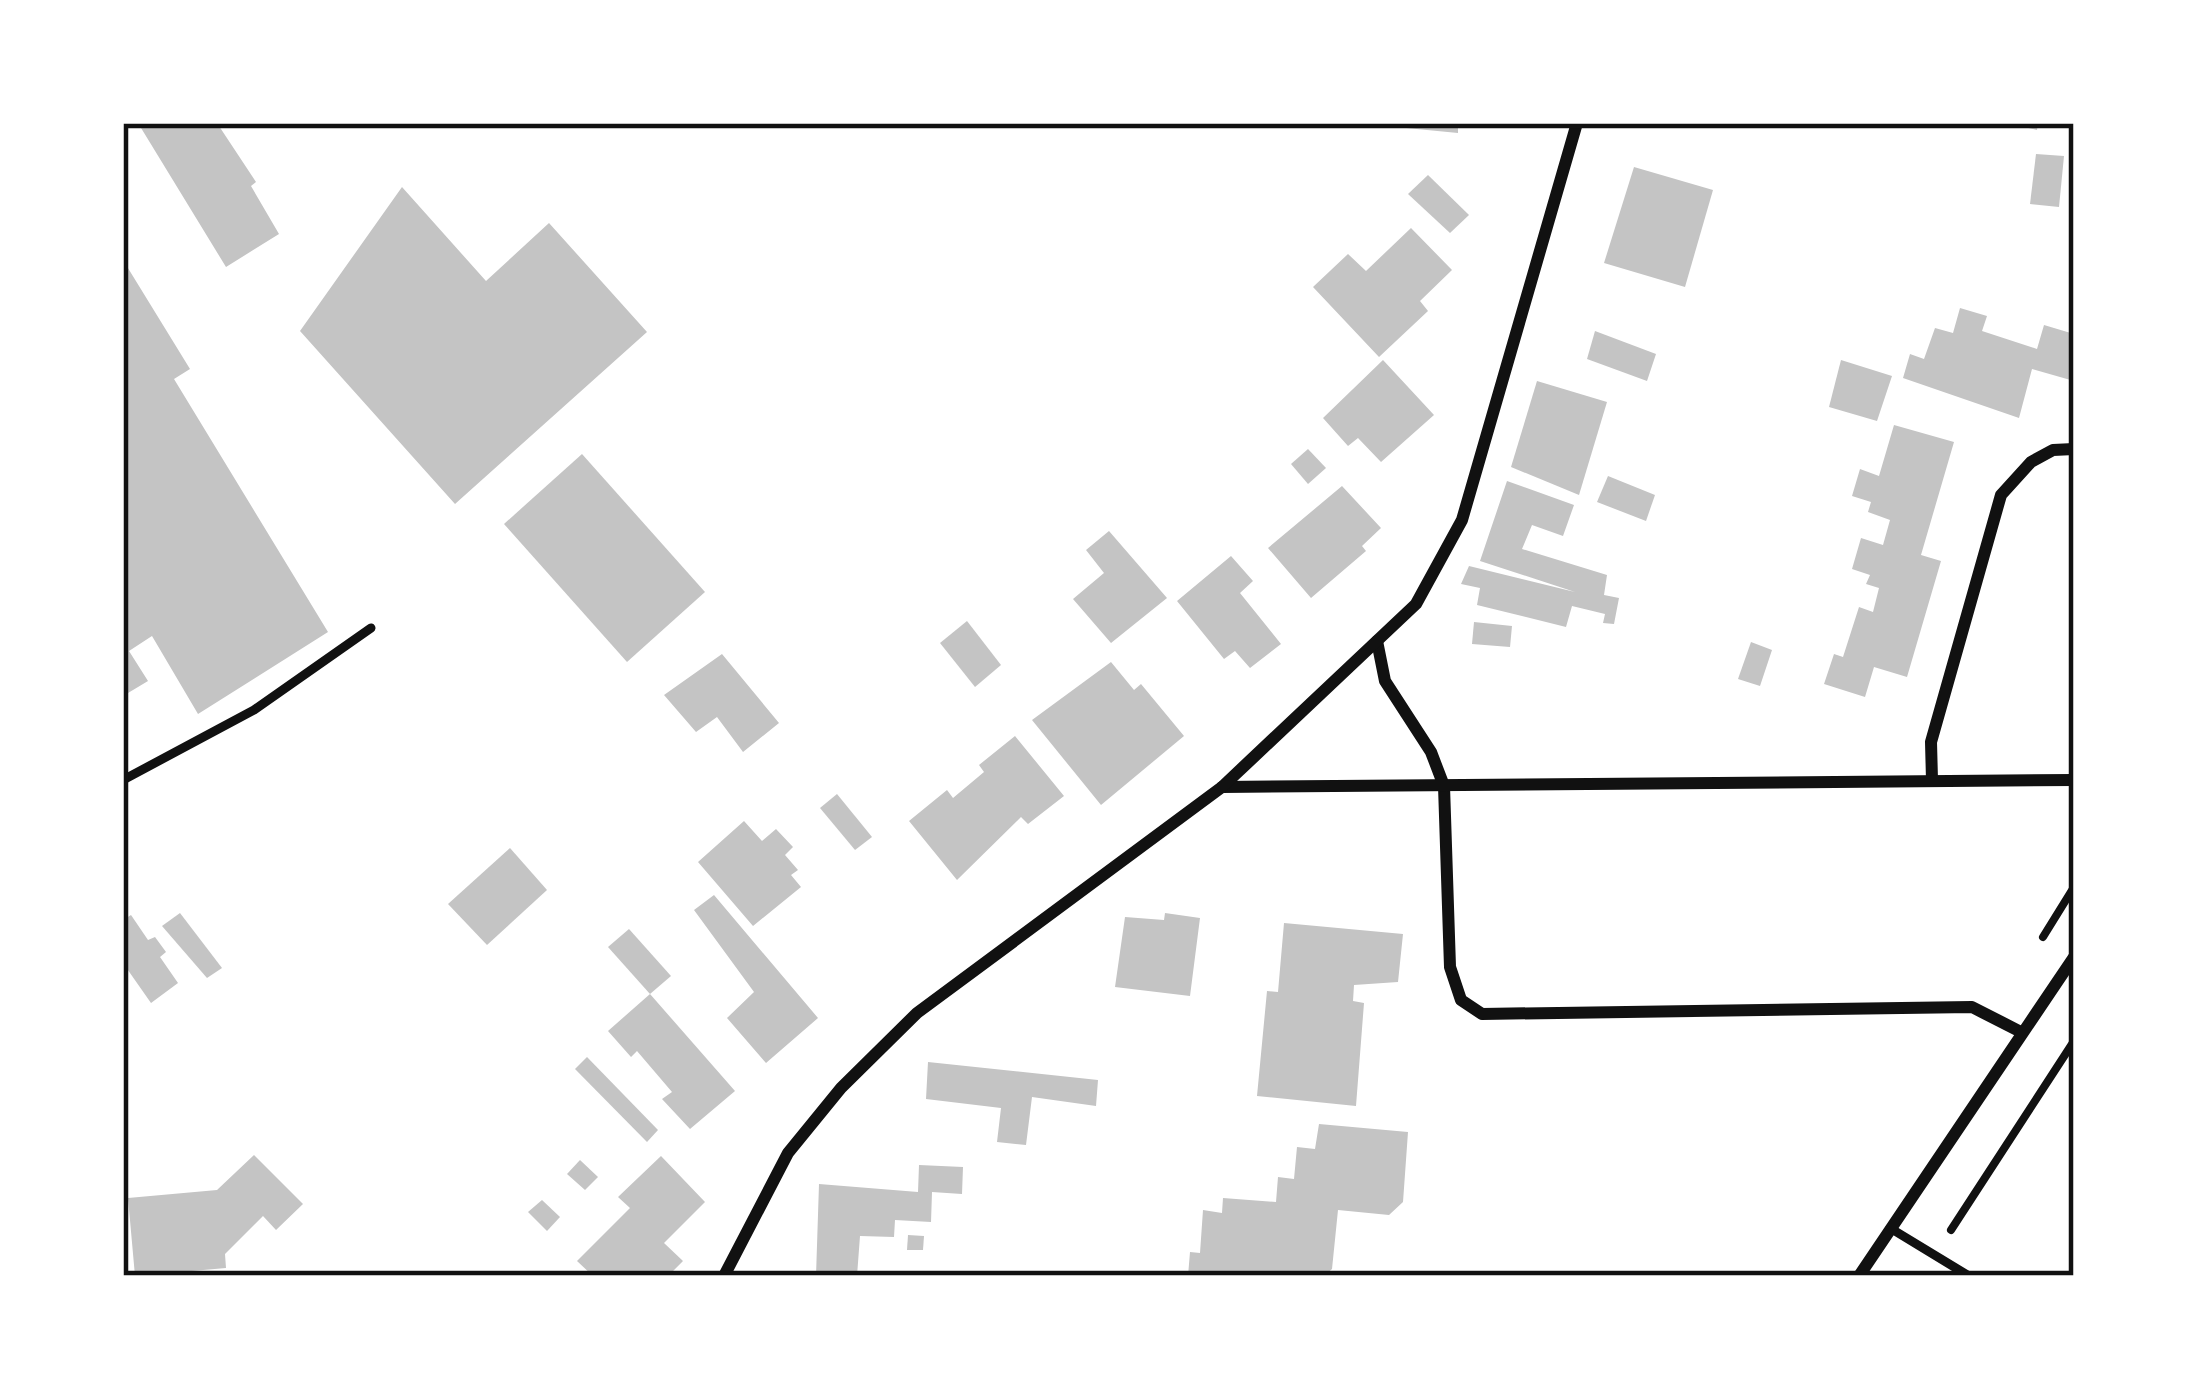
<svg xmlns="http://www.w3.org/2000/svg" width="2197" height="1399" viewBox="0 0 2197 1399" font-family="Ubuntu,sans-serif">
	<rect width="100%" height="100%" fill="#fff"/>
	<g fill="#c4c4c4">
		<polygon points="138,123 217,123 256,182 251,186 279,234 226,267"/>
		<polygon points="1396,123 1458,123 1458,133 1396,127"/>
		<polygon points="2006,123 2038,123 2037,130"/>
		<polygon points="2036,154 2064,156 2059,207 2030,204"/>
		<polygon points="1634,167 1713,190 1685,287 1604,263"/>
		<polygon points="1428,175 1469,215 1450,233 1408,194"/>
		<polygon points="402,187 486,281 549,223 647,332 455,504 300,331"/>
		<polygon points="1411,228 1452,270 1420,301 1428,311 1379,357 1313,287 1348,254 1366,271"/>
		<polygon points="123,260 190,369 174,379 328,632 198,714 152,636 129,651 148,681 123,696"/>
		<polygon points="1960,308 1987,316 1982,331 2037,349 2044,325 2074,334 2074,381 2032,369 2019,418 1903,378 1910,354 1924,359 1935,328 1953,333"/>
		<polygon points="1595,331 1656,354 1647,381 1587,359"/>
		<polygon points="1383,360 1434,415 1381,462 1358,438 1348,446 1323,418"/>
		<polygon points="1841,360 1892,376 1877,421 1829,407"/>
		<polygon points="1537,381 1607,402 1579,495 1511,467"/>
		<polygon points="1894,425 1954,442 1921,555 1941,561 1907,677 1874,667 1865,697 1824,684 1834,654 1843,657 1859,607 1873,612 1879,588 1866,584 1870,575 1852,569 1861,538 1883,545 1890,520 1868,512 1871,502 1852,496 1860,469 1879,476"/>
		<polygon points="1308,449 1326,468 1308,484 1291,464"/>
		<polygon points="582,454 705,592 627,662 504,524"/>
		<polygon points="1608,476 1655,495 1646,521 1597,502"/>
		<polygon points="1507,481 1574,505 1563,536 1532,525 1522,549 1607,575 1604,595 1619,598 1614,624 1603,623 1605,614 1572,606 1566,627 1477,605 1480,588 1461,584 1469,566 1575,592 1480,561"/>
		<polygon points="1342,486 1381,528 1362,546 1366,551 1311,598 1268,548"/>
		<polygon points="1109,531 1167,598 1111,643 1073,599 1104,573 1086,550"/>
		<polygon points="1231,556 1253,581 1240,593 1281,644 1250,668 1235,651 1224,659 1177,601"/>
		<polygon points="967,621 1001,665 975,687 940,643"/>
		<polygon points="1474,622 1512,626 1510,647 1472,644"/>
		<polygon points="1751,642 1772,650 1760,686 1738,679"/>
		<polygon points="722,654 779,723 743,752 717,717 696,732 664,695"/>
		<polygon points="1111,662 1134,690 1141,684 1184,736 1101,805 1032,720"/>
		<polygon points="1015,736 1064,796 1028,824 1021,817 957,880 909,821 947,790 953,798 984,772 979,765"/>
		<polygon points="837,794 872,837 855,850 820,808"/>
		<polygon points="744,821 762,841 776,829 793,847 785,855 798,870 791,875 801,887 753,926 698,862"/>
		<polygon points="510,848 547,890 487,945 448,904"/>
		<polygon points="714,895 818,1018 766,1063 727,1018 754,992 694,910"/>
		<polygon points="180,913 222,968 207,978 162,926"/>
		<polygon points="1165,913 1200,918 1190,996 1115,987 1125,917 1164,920"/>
		<polygon points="131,915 148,940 155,937 166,952 160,957 178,983 151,1003 123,963 123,920"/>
		<polygon points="1284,923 1403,934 1398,982 1354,985 1353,1001 1364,1003 1356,1106 1257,1096 1267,991 1278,992"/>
		<polygon points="629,929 671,976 650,994 608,947"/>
		<polygon points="650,994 735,1091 690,1129 662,1099 672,1092 637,1051 631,1057 608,1031"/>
		<polygon points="587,1057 658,1130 647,1142 575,1069"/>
		<polygon points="928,1062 1098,1080 1096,1106 1032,1097 1026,1145 997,1142 1001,1108 926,1099"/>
		<polygon points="1319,1124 1408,1132 1403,1202 1389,1215 1338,1210 1332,1269 1324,1276 1188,1276 1190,1252 1200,1253 1203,1210 1222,1213 1223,1198 1276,1202 1278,1177 1294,1179 1297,1147 1315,1149"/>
		<polygon points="254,1155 303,1204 276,1230 263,1216 225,1254 226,1268 135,1276 128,1198 217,1190"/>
		<polygon points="661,1156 705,1202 664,1243 683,1261 668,1276 593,1276 577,1261 630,1208 618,1197"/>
		<polygon points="580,1160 598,1177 585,1190 567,1174"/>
		<polygon points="919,1165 963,1167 962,1194 932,1192 931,1222 895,1220 894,1237 860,1236 857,1276 816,1276 819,1184 918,1192"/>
		<polygon points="542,1200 560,1217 547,1231 528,1212"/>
		<polygon points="908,1235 924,1236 923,1250 907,1250"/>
	</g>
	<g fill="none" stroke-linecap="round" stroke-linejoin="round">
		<g stroke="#111" stroke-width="8">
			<polyline points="2043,937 2074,887"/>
			<polyline points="1951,1230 2074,1041"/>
		</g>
		<g stroke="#111" stroke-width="9">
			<polyline points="123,780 254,710 371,628"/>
			<polyline points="1890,1228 1969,1276"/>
		</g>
		<g stroke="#111" stroke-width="12">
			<polyline points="1377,641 1385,681 1431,752 1444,786 1450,967 1461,1000 1482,1014 1972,1007 2019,1031"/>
			<polyline points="1932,780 1931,742 2001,495 2031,462 2053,450 2074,449"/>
			<polyline points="1222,787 2074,780"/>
			<polyline points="724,1276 788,1153 841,1088 917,1013 1222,787 1416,604 1462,520 1577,123"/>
			<polyline points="1859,1276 2074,957"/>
		</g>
	</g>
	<rect width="2197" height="1399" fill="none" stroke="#ffffff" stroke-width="252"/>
	<rect x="126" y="126" width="1945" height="1147" fill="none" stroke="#111" stroke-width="4.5"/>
</svg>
